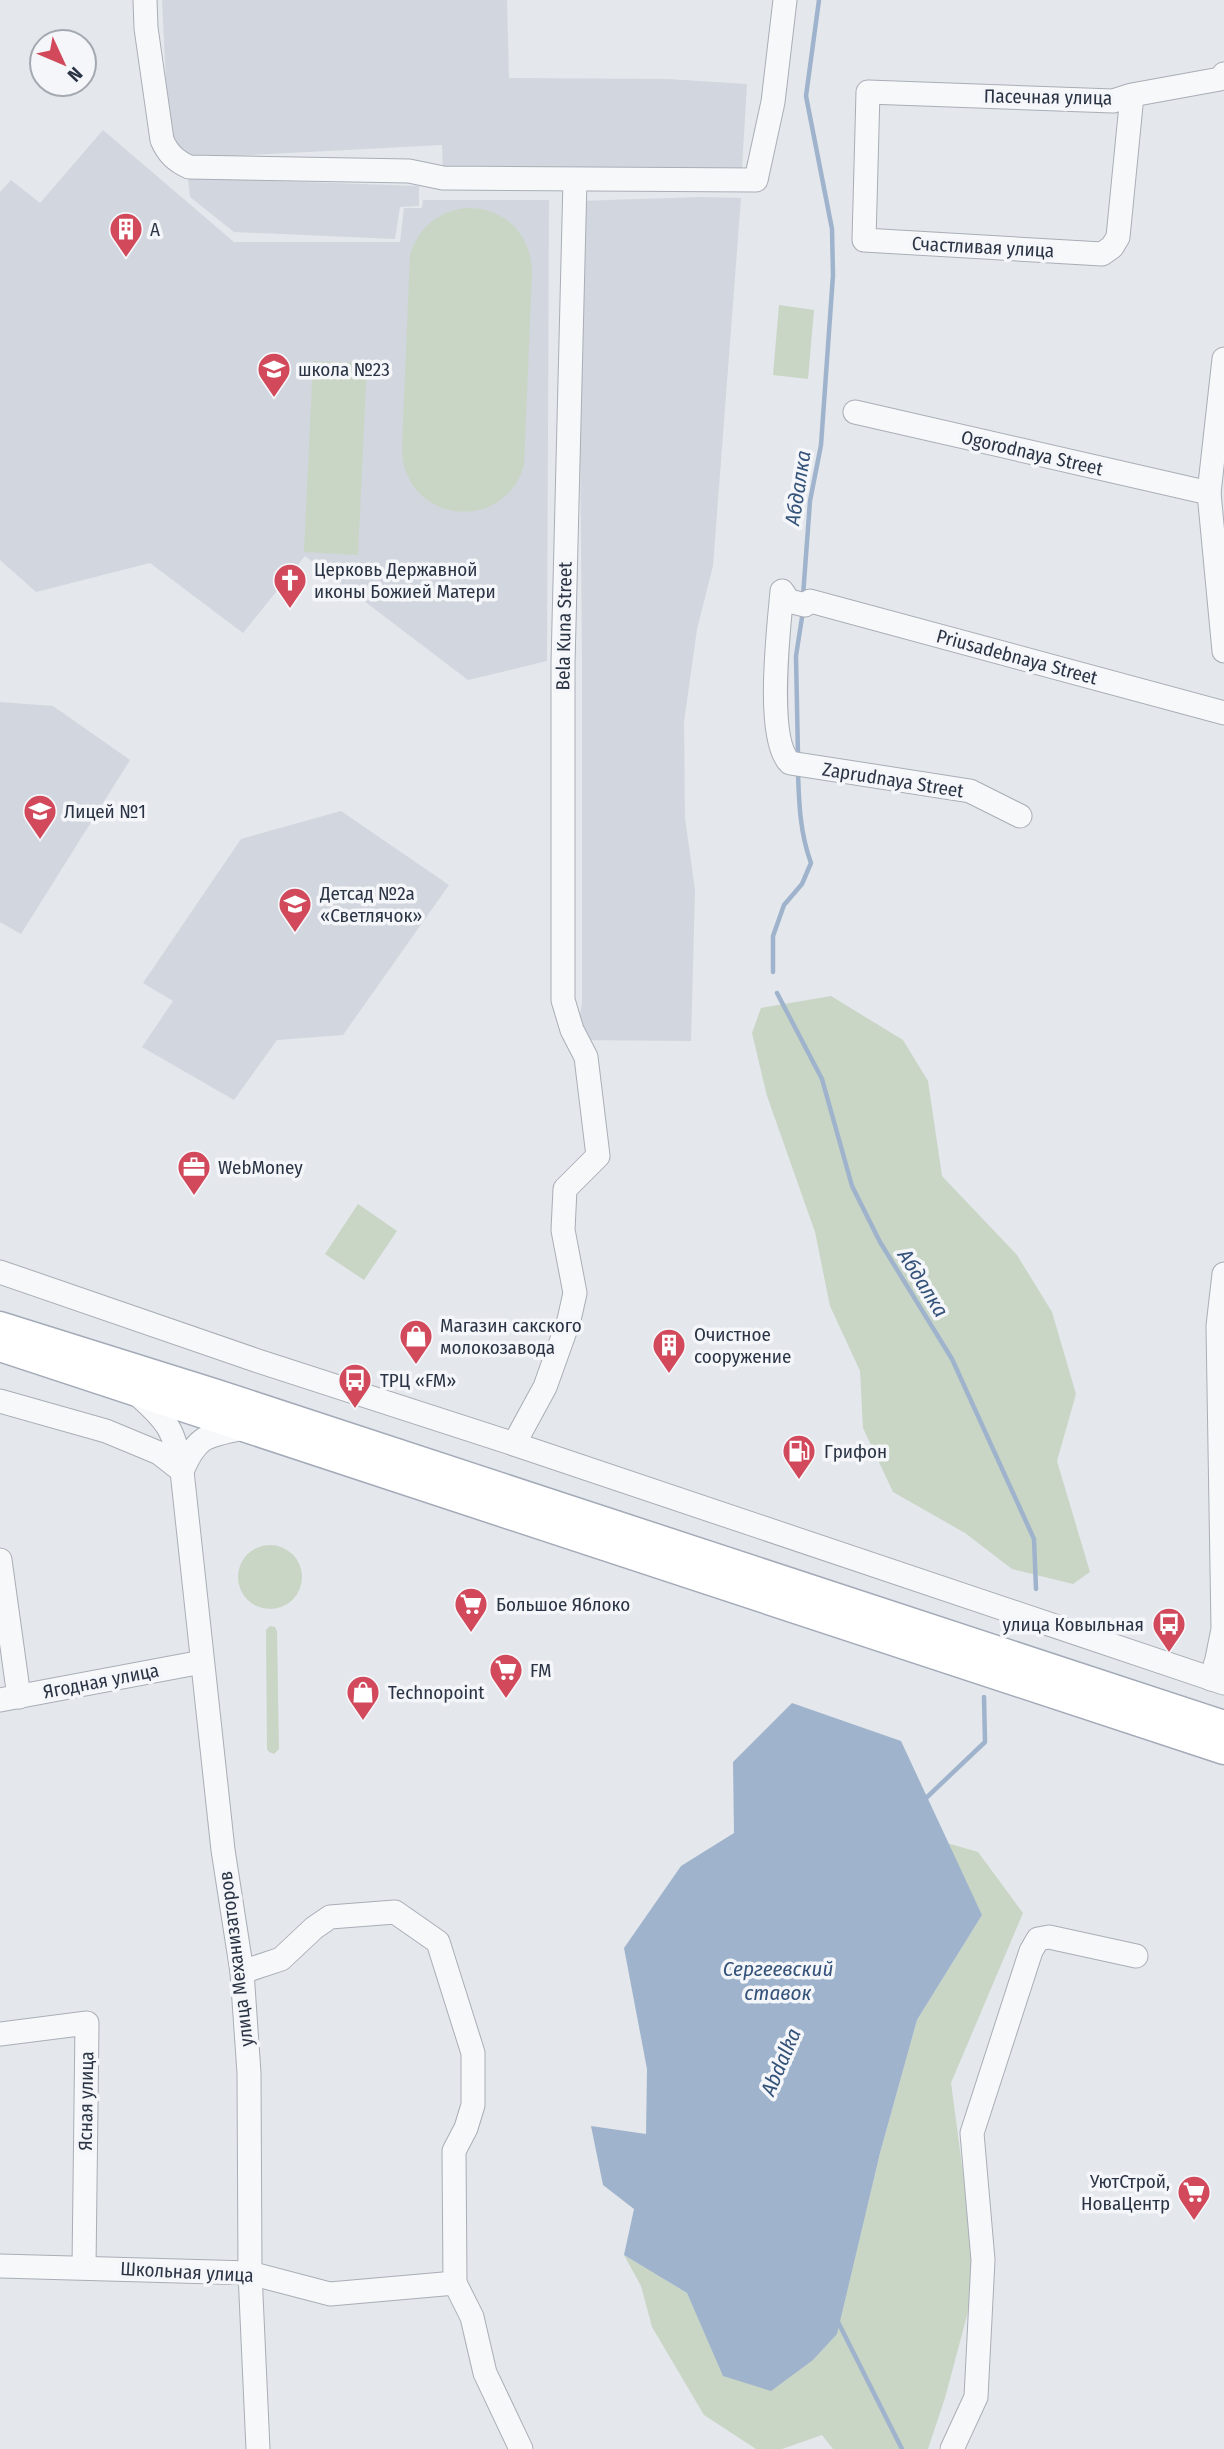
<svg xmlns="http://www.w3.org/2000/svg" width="1224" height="2449" viewBox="0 0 1224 2449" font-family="'Fira Sans Condensed',sans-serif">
	<rect width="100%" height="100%" fill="#e4e7ec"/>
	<g fill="#d2d6de">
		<polygon points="162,0 507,0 509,78 667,79 747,84 742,168 443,173 442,145 192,158 169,141"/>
		<polygon points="103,130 234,242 400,242 404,208 422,208 423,200 549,200 547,661 468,680 305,556 243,633 150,563 36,592 0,560 0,192 11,180 40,203"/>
		<polygon points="188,178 419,186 419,206 400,207 395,239 234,232 190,197"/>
		<polygon points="702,197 741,198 713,566 697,629 684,722 685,818 695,890 691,1041 579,1040 579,1021 582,1003 582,660 578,201"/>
		<polygon points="0,702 53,706 130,760 21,934 0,922"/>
		<polygon points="341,811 449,885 343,1035 277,1040 234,1100 142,1047 173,1001 143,983 241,839"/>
	</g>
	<g fill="#c9d6c5">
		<path d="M467,208C505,207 532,236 532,273L524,465C503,537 401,522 402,447L410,255C418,228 439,210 467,208Z"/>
		<polygon points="779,305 814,310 808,379 773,375"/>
		<polygon points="313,361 367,363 358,555 304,552"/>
		<polygon points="831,996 903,1040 928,1081 942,1176 1017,1255 1052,1312 1076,1394 1057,1461 1090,1572 1073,1584 1012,1569 965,1533 893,1492 863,1428 860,1371 830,1306 815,1232 767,1096 752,1033 761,1008"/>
		<polygon points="358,1204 397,1231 364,1280 325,1254"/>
		<circle cx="270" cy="1577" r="32"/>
		<polygon points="270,1626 275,1627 277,1631 279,1749 274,1754 269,1752 267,1749 266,1630"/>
		<polygon points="947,1843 978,1852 1023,1913 951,2083 977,2278 945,2398 928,2449 833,2449 822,2435 782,2449 756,2449 704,2415 652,2327 641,2286 624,2255 687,2293 724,2376 813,2360 836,2334 880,2153 917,2020 982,1915"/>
	</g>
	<polygon fill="#9fb4cc" points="792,1703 901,1741 982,1915 917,2020 880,2153 837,2334 813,2360 771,2391 723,2376 687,2293 624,2255 634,2209 603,2185 591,2126 646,2134 647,2069 624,1948 681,1866 734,1833 733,1762"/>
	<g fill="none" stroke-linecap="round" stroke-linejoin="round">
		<g stroke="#9fb4cc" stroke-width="4.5">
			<polyline points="803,596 810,501 821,445 833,275 832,229 806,96 819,0"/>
			<polyline points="798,756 796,656 803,611"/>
			<path d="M773,972V936L784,905L802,884L811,863C800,833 799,804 798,772"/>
			<polyline points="777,993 822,1079 852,1186 880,1242 952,1359 1034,1539 1036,1589"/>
			<polyline points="924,1800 985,1742 984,1697"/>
			<polyline points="838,2322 902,2449"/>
		</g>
		<defs>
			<g id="minor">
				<path d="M145,0L146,28L162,140C168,154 176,161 189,167L409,171L443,178L756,180L773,102L785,0"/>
				<polyline points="1132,95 1118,237 1112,247 1102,254 864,240 868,92 1113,101 1132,95 1220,79 1224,74"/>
				<polyline points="1224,359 1209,493 1224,651"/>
				<polyline points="855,412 1209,493"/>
				<path d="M1020,816L970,791L790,763C765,739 779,627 782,591L789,601L805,605L810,601L1224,713"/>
				<polyline points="0,1272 255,1360 514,1444 1224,1683"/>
				<path d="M137,1394C168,1421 174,1430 182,1471L223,1850L242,1972L249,2073L250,2273L258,2449"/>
				<polyline points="0,1401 106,1431 159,1453 182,1471"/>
				<polyline points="514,1444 545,1387 569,1320 575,1293 563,1230 565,1189 598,1156 586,1057 572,1030 563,1000 563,664 575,180"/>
				<path d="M182,1471C198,1434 207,1436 244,1428"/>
				<polyline points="0,1560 19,1697"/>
				<polyline points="1211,1679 1217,1659 1223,1629 1218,1326 1224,1274"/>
				<polyline points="0,1700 202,1662"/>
				<polyline points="242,1972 281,1959 314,1928 330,1917 395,1912 438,1942 473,2053 473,2105 466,2128 454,2151 455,2283 472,2317 485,2373 521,2449"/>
				<polyline points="0,2034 87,2023 84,2267"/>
				<polyline points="0,2266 250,2273 330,2294 455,2283"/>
				<polyline points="952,2449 976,2397 983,2260 972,2133 1031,1951 1038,1939 1049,1937 1136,1956"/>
			</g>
			<g id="major">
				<polyline points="0,1326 214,1393 1224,1725"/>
				<polyline points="0,1347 1224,1750"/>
			</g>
		</defs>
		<use href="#minor" stroke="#a9aeb7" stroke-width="25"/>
		<use href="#major" stroke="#a3abb8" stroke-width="31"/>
		<use href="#minor" stroke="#f7f8fa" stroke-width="23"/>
		<use href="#major" stroke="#fff" stroke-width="28"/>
	</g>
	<defs>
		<symbol id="building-pin" viewBox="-11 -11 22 30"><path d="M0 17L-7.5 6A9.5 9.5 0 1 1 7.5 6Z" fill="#d1495b" stroke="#f4f6f9"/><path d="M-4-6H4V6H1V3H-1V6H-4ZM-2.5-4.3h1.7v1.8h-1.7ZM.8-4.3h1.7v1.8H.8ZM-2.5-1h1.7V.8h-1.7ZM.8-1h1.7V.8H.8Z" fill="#fff"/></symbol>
		<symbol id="school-pin" viewBox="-11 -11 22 30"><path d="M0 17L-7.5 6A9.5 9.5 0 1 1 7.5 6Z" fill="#d1495b" stroke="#f4f6f9"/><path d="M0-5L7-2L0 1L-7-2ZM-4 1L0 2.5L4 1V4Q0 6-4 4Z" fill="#fff"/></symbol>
		<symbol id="church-pin" viewBox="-11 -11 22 30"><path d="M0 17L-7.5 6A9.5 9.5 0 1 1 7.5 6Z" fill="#d1495b" stroke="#f4f6f9"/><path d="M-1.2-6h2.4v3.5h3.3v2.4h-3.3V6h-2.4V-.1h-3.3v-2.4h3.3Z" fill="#fff"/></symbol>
		<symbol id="office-pin" viewBox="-11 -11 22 30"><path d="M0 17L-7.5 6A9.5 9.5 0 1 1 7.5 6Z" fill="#d1495b" stroke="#f4f6f9"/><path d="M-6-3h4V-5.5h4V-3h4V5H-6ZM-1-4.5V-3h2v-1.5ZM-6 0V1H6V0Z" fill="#fff"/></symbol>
		<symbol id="shop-pin" viewBox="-11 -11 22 30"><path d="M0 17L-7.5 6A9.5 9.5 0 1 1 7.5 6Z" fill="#d1495b" stroke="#f4f6f9"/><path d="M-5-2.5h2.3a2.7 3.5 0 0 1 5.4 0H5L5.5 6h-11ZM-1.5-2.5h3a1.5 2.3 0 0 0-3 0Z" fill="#fff"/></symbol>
		<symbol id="bus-pin" viewBox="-11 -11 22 30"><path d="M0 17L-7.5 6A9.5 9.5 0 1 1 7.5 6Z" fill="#d1495b" stroke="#f4f6f9"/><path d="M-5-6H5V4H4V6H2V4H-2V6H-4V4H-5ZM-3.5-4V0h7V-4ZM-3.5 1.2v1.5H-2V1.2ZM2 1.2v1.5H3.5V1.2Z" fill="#fff"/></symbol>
		<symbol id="fuel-pin" viewBox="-11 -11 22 30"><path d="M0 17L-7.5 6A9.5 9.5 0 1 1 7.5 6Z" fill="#d1495b" stroke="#f4f6f9"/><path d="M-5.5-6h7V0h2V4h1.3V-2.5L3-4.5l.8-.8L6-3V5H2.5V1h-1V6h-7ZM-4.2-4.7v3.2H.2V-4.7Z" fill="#fff"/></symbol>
		<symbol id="supermarket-pin" viewBox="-11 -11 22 30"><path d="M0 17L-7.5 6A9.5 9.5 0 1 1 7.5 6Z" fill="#d1495b" stroke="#f4f6f9"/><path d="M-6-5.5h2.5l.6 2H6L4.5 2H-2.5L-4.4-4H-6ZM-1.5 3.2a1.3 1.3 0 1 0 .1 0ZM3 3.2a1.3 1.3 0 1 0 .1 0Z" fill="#fff"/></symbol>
	</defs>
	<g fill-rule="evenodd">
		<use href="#building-pin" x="107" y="210" width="38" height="52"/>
		<use href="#school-pin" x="255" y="350" width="38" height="52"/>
		<use href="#church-pin" x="271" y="561" width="38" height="52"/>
		<use href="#school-pin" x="21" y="792" width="38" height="52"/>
		<use href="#school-pin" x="276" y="885" width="38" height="52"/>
		<use href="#office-pin" x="175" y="1148" width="38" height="52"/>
		<use href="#shop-pin" x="397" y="1317" width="38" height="52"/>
		<use href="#building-pin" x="650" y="1326" width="38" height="52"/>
		<use href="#bus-pin" x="336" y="1361" width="38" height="52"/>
		<use href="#fuel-pin" x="780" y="1432" width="38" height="52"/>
		<use href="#supermarket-pin" x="452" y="1585" width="38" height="52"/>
		<use href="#bus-pin" x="1150" y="1605" width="38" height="52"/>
		<use href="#supermarket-pin" x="487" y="1651" width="38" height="52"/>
		<use href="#shop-pin" x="344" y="1673" width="38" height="52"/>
		<use href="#supermarket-pin" x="1175" y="2173" width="38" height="52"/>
	</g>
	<g text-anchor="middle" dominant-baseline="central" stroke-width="7" stroke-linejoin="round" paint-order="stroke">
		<g font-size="19" fill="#2b3445" stroke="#f4f6f9">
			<text transform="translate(1048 97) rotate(1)">Пасечная улица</text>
			<text transform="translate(983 247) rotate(3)">Счастливая улица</text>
			<text transform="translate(1032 453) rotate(13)">Ogorodnaya Street</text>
			<text transform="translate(564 626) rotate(-89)">Bela Kuna Street</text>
			<text transform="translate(1017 657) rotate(15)">Priusadebnaya Street</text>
			<text transform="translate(893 780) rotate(9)">Zaprudnaya Street</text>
			<text transform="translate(101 1681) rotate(-11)">Ягодная улица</text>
			<text transform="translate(236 1959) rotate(-97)">улица Механизаторов</text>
			<text transform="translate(86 2101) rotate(-89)">Ясная улица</text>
			<text transform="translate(187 2272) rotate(3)">Школьная улица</text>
		</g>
		<g font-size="19" fill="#2b3445" stroke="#f4f6f9" text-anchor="start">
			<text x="150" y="229">А</text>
			<text x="298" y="369">школа №23</text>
			<text x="314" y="569">Церковь Державной<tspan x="314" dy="22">иконы Божией Матери</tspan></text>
			<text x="64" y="811">Лицей №1</text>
			<text x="320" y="893">Детсад №2а<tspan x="320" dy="22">«Светлячок»</tspan></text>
			<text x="218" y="1167">WebMoney</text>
			<text x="440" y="1325">Магазин сакского<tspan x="440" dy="22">молокозавода</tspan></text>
			<text x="694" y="1334">Очистное<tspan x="694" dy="22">сооружение</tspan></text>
			<text x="380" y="1380">ТРЦ «FM»</text>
			<text x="824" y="1451">Грифон</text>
			<text x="496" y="1604">Большое Яблоко</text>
			<text x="1144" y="1624" text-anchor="end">улица Ковыльная</text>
			<text x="530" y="1670">FM</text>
			<text x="388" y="1692">Technopoint</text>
			<text x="1170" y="2181" text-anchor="end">УютСтрой,<tspan x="1170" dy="22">НоваЦентр</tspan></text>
		</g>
		<g font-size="21" font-style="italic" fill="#34527a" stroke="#f4f6f9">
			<text transform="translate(798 488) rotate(-81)">Абдалка</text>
			<text transform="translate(923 1283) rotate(58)">Абдалка</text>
			<text x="778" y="1969">Сергеевский<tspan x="778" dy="24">ставок</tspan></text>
			<text transform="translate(781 2062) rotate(-67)">Abdalka</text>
		</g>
	</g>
	<g transform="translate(63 63) rotate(134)"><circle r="33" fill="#f4f6f9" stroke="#a4a8b1" stroke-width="2"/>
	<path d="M0-5L12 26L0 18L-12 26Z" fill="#d1495b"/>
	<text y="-10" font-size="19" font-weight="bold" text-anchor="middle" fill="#2b3445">N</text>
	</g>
</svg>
